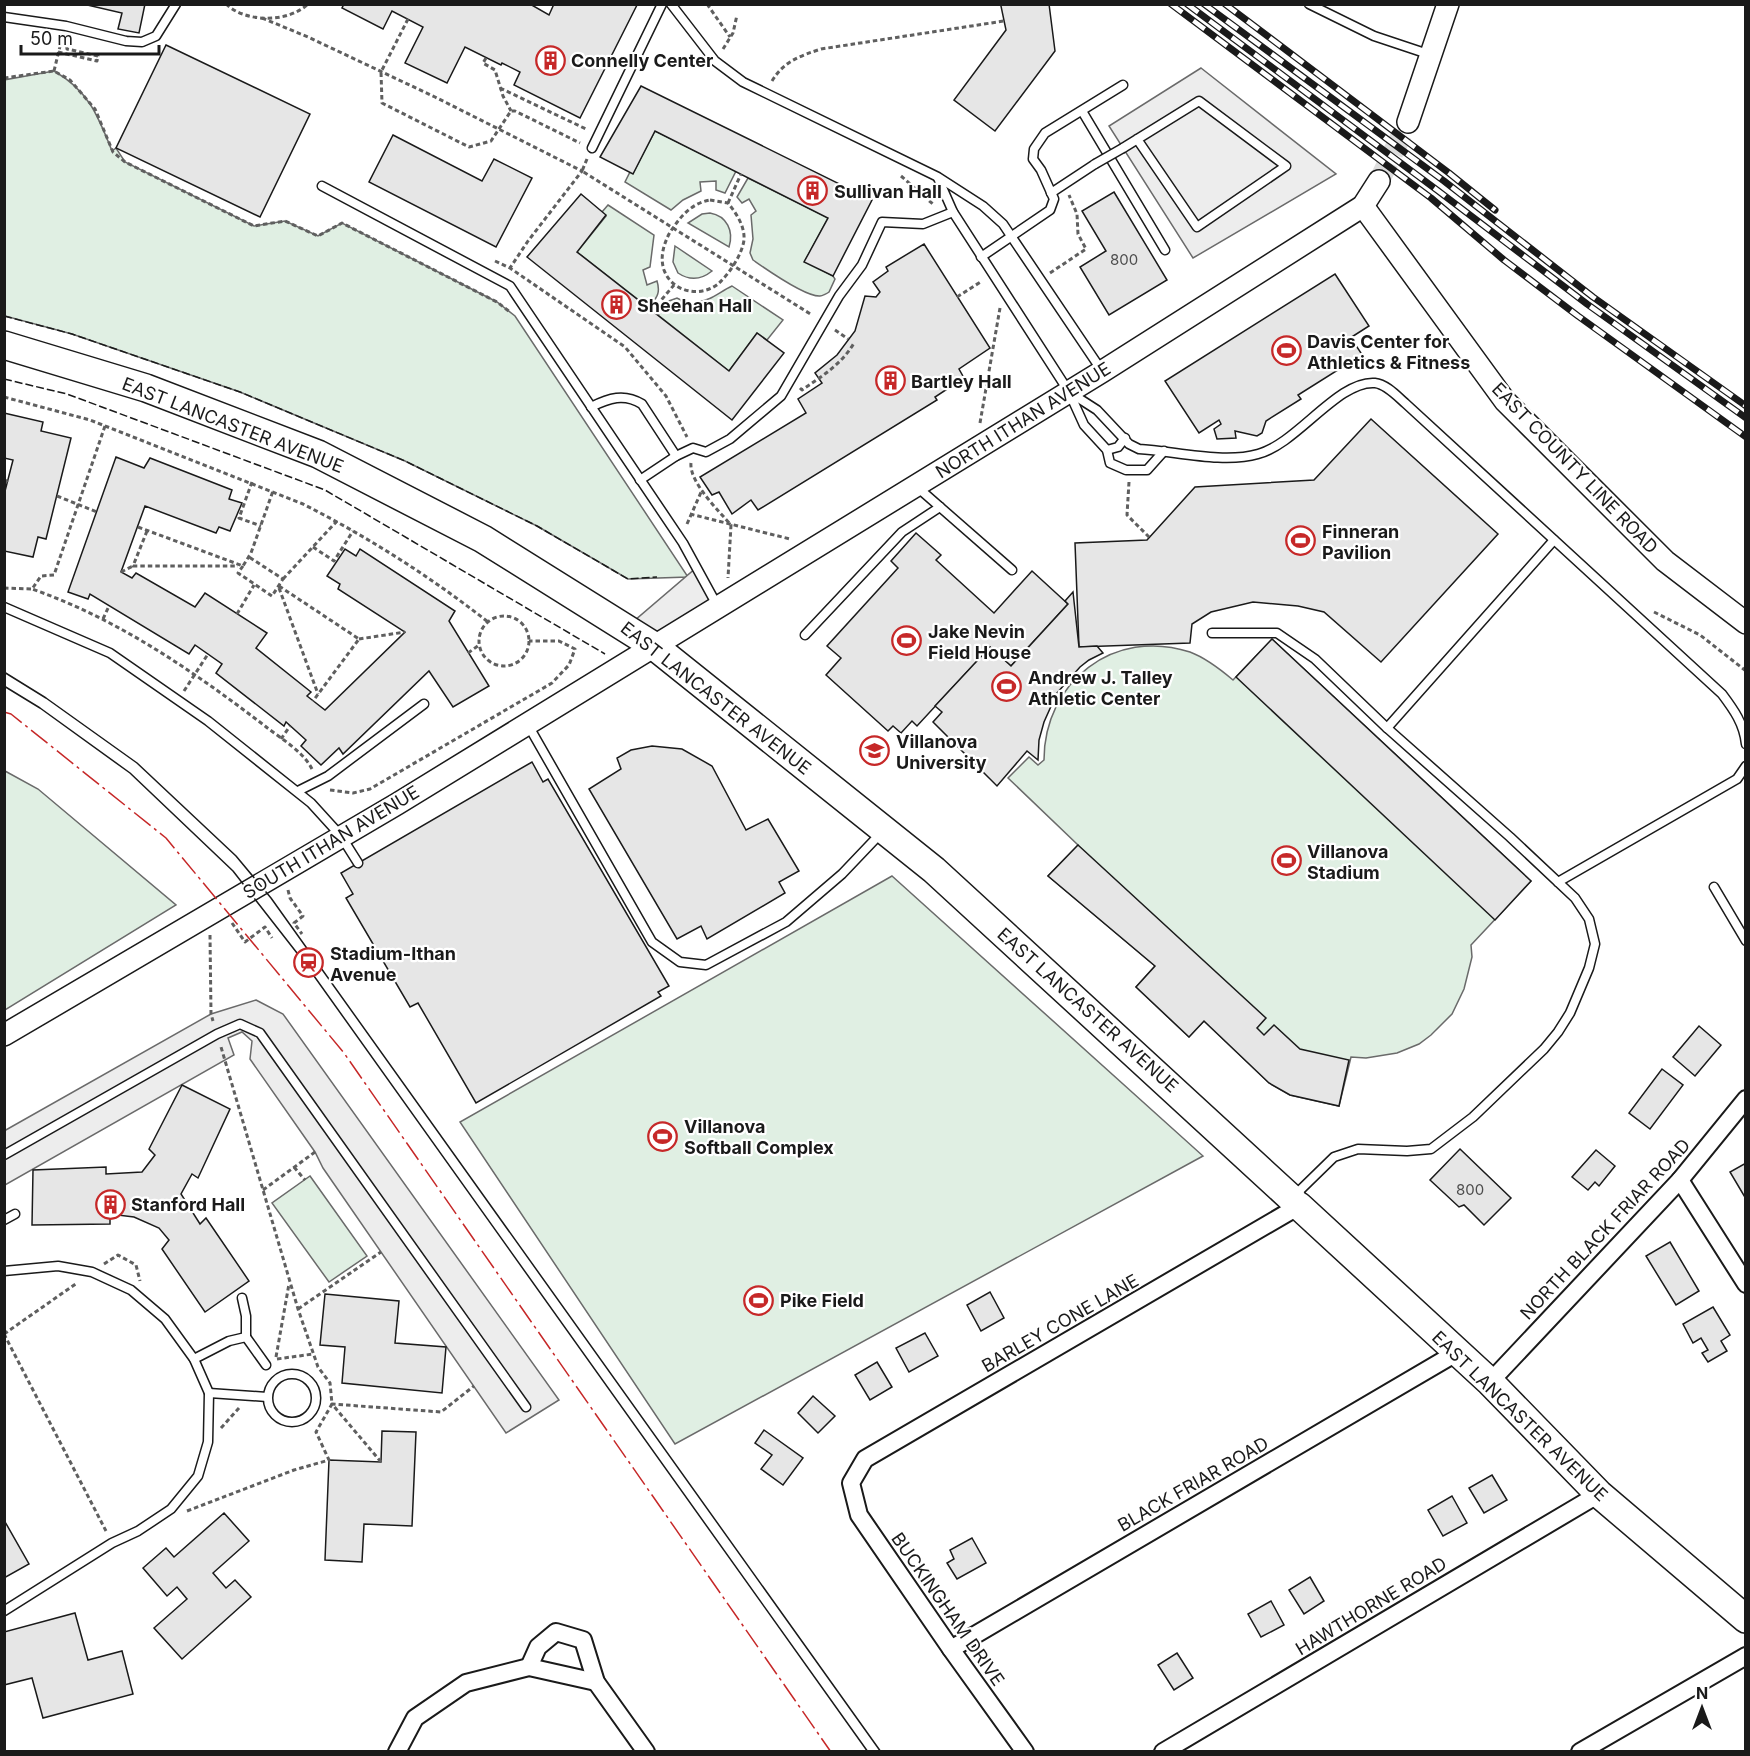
<svg xmlns="http://www.w3.org/2000/svg" width="1750" height="1756" viewBox="0 0 1750 1756" font-family="Inter,sans-serif">
	<rect width="100%" height="100%" fill="#fff"/>
	<g fill="#e0efe3" stroke="#6a6a6a" stroke-width="1.5">
		<path d="M54,71C89,91 98,116 112,151L116,148L125,162L254,226L285,221L318,236L342,223L497,302L515,316L688,577L628,579L537,526L405,461L240,392L72,334L5,316L4,80Z"/>
		<polygon points="655,131 736,171 725,193 716,190 716,181 700,182 701,191 683,200 671,210 625,182 630,172 633,173"/>
		<path d="M748,178L828,218L805,261L833,276L835,279L829,292C828,293 822,296 820,296C805,297 766,269 753,260L750,253L753,239L751,215L756,211L749,199L742,203L737,197Z"/>
		<path d="M608,205L654,235L650,267L643,270L647,285L657,281C661,294 656,298 649,308L577,252L606,216L602,212Z"/>
		<path d="M710,213C727,216 734,231 729,247L688,223L702,214Z"/>
		<path d="M675,246L712,271C701,280 690,281 678,273L673,262Z"/>
		<path d="M732,286L783,320L767,340L757,333L729,371L658,315L669,301L677,298L681,300V311L695,312L696,302C711,301 719,292 732,286Z"/>
		<path d="M1272,639L1531,881L1471,945L1472,957L1464,989L1452,1014L1431,1035L1419,1044L1397,1053L1366,1058L1351,1057L1339,1106L1290,1095L1269,1083L1204,1021L1189,1037L1136,987L1155,966L1048,876L1078,845L1008,778L1029,757L1038,765L1044,760C1044,682 1114,627 1190,652C1206,658 1220,669 1233,680Z"/>
		<polygon points="5,771 38,789 176,905 5,1010"/>
		<polygon points="892,876 1203,1156 675,1444 460,1122"/>
		<polygon points="310,1176 367,1256 329,1282 272,1203"/>
	</g>
	<g fill="#ededed" stroke="#6a6a6a" stroke-width="1.5">
		<polygon points="1201,68 1336,174 1193,258 1109,126"/>
		<polygon points="696,568 718,607 654,646 627,627"/>
		<polygon points="256,1000 283,1014 559,1400 506,1433 323,1168 315,1152 250,1059 252,1041 242,1032 228,1038 234,1055 5,1185 4,1131 211,1014"/>
	</g>
	<g fill="#e6e6e6" stroke="#1a1a1a" stroke-width="1.5">
		<polygon points="83,4 145,4 139,33 118,29 122,13"/>
		<polygon points="344,4 530,4 549,15 554,4 637,5 580,118 514,85 520,72 502,63 501,65 465,47 447,83 405,63 423,27 392,11 383,29 342,8"/>
		<polygon points="999,4 1049,4 1055,51 995,131 954,100 1006,30 1001,6"/>
		<polygon points="166,45 310,114 260,217 116,148"/>
		<polygon points="641,86 872,200 833,276 804,262 828,218 655,131 633,174 600,157"/>
		<polygon points="393,135 482,181 494,159 532,178 496,247 369,182"/>
		<polygon points="1114,192 1167,280 1109,315 1080,267 1106,251 1082,211"/>
		<polygon points="581,194 606,215 577,252 729,371 757,333 784,353 732,420 527,257"/>
		<polygon points="924,244 990,348 959,369 964,378 935,397 937,400 758,510 751,500 732,514 719,492 712,495 700,477 806,413 798,399 822,383 815,373 837,355 855,331 865,296 876,297 880,292 873,282 888,271 886,267"/>
		<polygon points="1335,274 1369,326 1347,340 1350,343 1353,341 1365,359 1355,366 1352,361 1298,395 1301,399 1266,421 1262,433 1257,436 1235,431 1236,438 1217,439 1214,429 1221,424 1219,420 1199,433 1165,381"/>
		<polygon points="4,413 43,422 41,431 71,438 46,539 38,537 33,557 4,551 4,495 13,460 4,458"/>
		<polygon points="1371,419 1498,534 1381,662 1324,612 1298,606 1253,602 1211,612 1192,624 1190,643 1079,647 1075,543 1147,540 1195,487 1314,480"/>
		<polygon points="116,457 144,468 150,458 232,490 229,499 242,503 230,531 219,527 216,533 145,506 121,572 132,578 136,573 195,607 205,593 267,633 256,648 311,692 307,696 325,710 405,632 338,589 340,584 327,576 345,549 356,556 360,549 455,611 449,621 489,686 453,707 429,671 343,754 339,748 321,765 301,746 306,740 286,722 284,726 216,673 222,664 195,645 189,654 90,594 88,599 68,592"/>
		<polygon points="916,533 941,555 936,560 994,613 1032,571 1068,604 1011,666 990,647 917,726 912,721 901,733 893,726 888,731 826,675 841,658 827,646 898,568 891,561"/>
		<polygon points="1073,592 1079,647 1097,646 1103,653 1089,660 1080,667 1057,693 1044,722 1039,740 1038,760 1027,751 997,786 933,722 942,712 935,706 990,647 1011,666 1068,604 1065,601"/>
		<polygon points="1272,639 1531,881 1495,920 1236,677"/>
		<polygon points="652,746 682,749 712,766 746,830 768,819 799,871 779,882 785,893 707,939 701,926 677,939 589,789 621,769 617,758 631,750"/>
		<polygon points="532,762 543,782 548,779 669,986 658,992 661,996 476,1103 418,1003 410,1007 346,898 353,894 341,873"/>
		<polygon points="1078,845 1266,1018 1257,1028 1264,1035 1274,1025 1300,1049 1349,1060 1339,1106 1290,1095 1269,1083 1204,1021 1189,1037 1136,987 1155,966 1048,876"/>
		<polygon points="1699,1026 1721,1045 1695,1076 1673,1057"/>
		<polygon points="1662,1069 1683,1085 1650,1129 1629,1113"/>
		<polygon points="182,1085 230,1109 198,1178 192,1174 181,1194 200,1224 206,1218 249,1281 205,1312 162,1249 169,1240 159,1228 134,1217 110,1214 110,1224 32,1225 33,1170 106,1167 106,1174 142,1172 155,1155 149,1149"/>
		<polygon points="1460,1149 1511,1198 1484,1225 1464,1205 1459,1207 1430,1180"/>
		<polygon points="1596,1150 1615,1166 1599,1186 1595,1182 1588,1190 1572,1177"/>
		<polygon points="1746,1163 1746,1199 1730,1172"/>
		<polygon points="1670,1242 1699,1291 1676,1305 1646,1256"/>
		<polygon points="990,1292 1004,1318 981,1331 967,1305"/>
		<polygon points="325,1294 399,1301 395,1343 446,1347 442,1393 342,1383 345,1347 320,1345"/>
		<polygon points="1713,1307 1730,1335 1721,1341 1727,1351 1708,1362 1702,1353 1708,1350 1701,1338 1693,1343 1683,1324"/>
		<polygon points="925,1333 938,1356 909,1372 896,1348"/>
		<polygon points="877,1362 892,1387 870,1400 855,1375"/>
		<polygon points="813,1396 835,1416 818,1433 798,1413"/>
		<polygon points="764,1430 803,1458 783,1485 761,1469 772,1455 755,1443"/>
		<polygon points="382,1431 416,1432 412,1526 364,1524 362,1562 325,1560 329,1460 381,1462"/>
		<polygon points="1492,1475 1507,1500 1484,1513 1469,1488"/>
		<polygon points="1452,1496 1467,1523 1443,1536 1428,1510"/>
		<polygon points="224,1513 249,1541 213,1573 226,1588 235,1580 251,1597 182,1659 154,1628 187,1599 177,1587 167,1596 143,1568 166,1548 174,1557"/>
		<polygon points="4,1520 29,1564 4,1578"/>
		<polygon points="972,1538 986,1563 957,1579 947,1563 954,1559 950,1550"/>
		<polygon points="1310,1577 1324,1601 1304,1614 1289,1590"/>
		<polygon points="1271,1601 1284,1625 1261,1637 1248,1614"/>
		<polygon points="75,1613 88,1660 122,1651 133,1694 43,1718 32,1678 4,1685 4,1632"/>
		<polygon points="1177,1653 1193,1678 1174,1690 1158,1665"/>
	</g>
	<g fill="none" stroke-linecap="round" stroke-linejoin="round">
		<polyline stroke="#ddd" stroke-width="21" stroke-dasharray="21 10" stroke-linecap="butt" points="1379,181 1408,122"/>
		<defs>
			<g id="service">
				<polyline points="671,4 715,61 743,82 938,177 983,206 1003,224 1102,371"/>
				<polyline points="1309,4 1374,36 1431,55"/>
				<polyline points="4,17 66,26 126,41 142,42 156,36 176,4"/>
				<polyline points="1082,111 1165,250"/>
				<polyline points="592,148 662,4"/>
				<polyline points="1123,148 1199,101 1286,166 1197,227 1137,139"/>
				<polyline points="938,178 953,212 1069,392 1084,425 1107,450 1110,463 1126,470 1147,470 1164,451"/>
				<polyline points="322,186 510,286 683,543 718,607"/>
				<polyline points="1051,193 1095,164"/>
				<polyline points="981,257 1050,210 1054,199 1041,170 1033,159 1034,149 1045,133 1123,85"/>
				<path d="M1069,392L1097,410L1129,444L1139,449C1175,451 1223,464 1258,454C1297,444 1338,380 1375,383C1386,384 1397,396 1405,403L1722,694C1734,710 1744,724 1746,744"/>
				<path d="M591,407C609,398 624,393 642,404L676,456"/>
				<polyline points="1107,450 1118,447 1125,438"/>
				<polyline points="640,480 676,456 693,448 706,452 730,439 781,396 839,296 862,265 882,222 923,224 953,212"/>
				<polyline points="916,486 1012,570"/>
				<polyline points="4,607 110,653 208,721 311,803 341,836 358,863"/>
				<polyline points="1212,633 1277,633 1315,659 1387,728"/>
				<polyline points="805,635 902,532 940,507"/>
				<polyline points="528,725 652,942 680,962 706,965 786,922 842,874 882,832"/>
				<polyline points="298,791 328,776 424,704"/>
				<polyline points="1558,882 1737,779 1746,766"/>
				<polyline points="1714,887 1746,941"/>
				<polyline points="4,1155 217,1034 240,1024 260,1033 526,1407"/>
				<polyline points="1293,1197 1334,1157 1358,1149 1407,1151 1431,1149 1473,1117 1544,1049 1558,1032 1570,1013 1589,968 1595,944 1589,919 1575,898 1510,837 1387,728 1554,540"/>
				<polyline points="4,1220 15,1214"/>
				<polyline points="4,1271 58,1266 92,1272 131,1290 165,1319 194,1359 209,1393 208,1442 198,1476 171,1509 138,1531 112,1543 4,1611"/>
				<polyline points="242,1298 246,1316 246,1337"/>
				<polyline points="194,1359 229,1341 246,1337 266,1365"/>
				<circle cx="292" cy="1398" r="24"/>
				<polyline points="209,1393 267,1397"/>
			</g>
			<g id="minor">
				<polyline points="1680,1180 1746,1284"/>
				<polyline points="1490,1382 1680,1180 1746,1099"/>
				<polyline points="951,1649 1456,1353"/>
				<polyline points="529,1667 538,1647 556,1632 583,1640 596,1682 646,1752"/>
				<polyline points="397,1752 415,1718 466,1683 529,1667 596,1682"/>
				<polyline points="1025,1752 951,1649 859,1515 851,1483 865,1459 1299,1206"/>
				<polyline points="1163,1752 1599,1494"/>
				<polyline points="1580,1752 1746,1656"/>
			</g>
			<g id="tertiary">
				<polyline points="1408,122 1448,4"/>
				<polyline points="1363,206 1505,401 1665,561 1746,623"/>
				<polyline points="4,1035 397,804 1103,371 1363,206 1379,181"/>
			</g>
			<g id="trunk">
				<polyline points="4,345 146,388 318,454 483,539 654,646 934,870 1292,1199"/>
				<polyline points="1299,1206 1490,1382 1599,1494 1746,1619"/>
			</g>
		</defs>
		<use href="#service" stroke="#1a1a1a" stroke-width="11"/>
		<use href="#minor" stroke="#1a1a1a" stroke-width="20"/>
		<use href="#tertiary" stroke="#1a1a1a" stroke-width="24"/>
		<use href="#trunk" stroke="#1a1a1a" stroke-width="30"/>
		<g stroke="#5f5f5f" stroke-width="3" stroke-dasharray="4.5 3" stroke-linecap="butt">
			<path d="M226,4C246,23 288,23 308,4"/>
			<polyline points="707,4 730,37"/>
			<polyline points="262,18 308,37 435,97 582,171 528,241 510,268"/>
			<polyline points="408,19 381,72 382,103 469,147 491,141 511,111 515,111 580,143"/>
			<polyline points="723,49 733,33 737,15"/>
			<polyline points="58,52 97,61 98,56 67,49 66,40"/>
			<polyline points="486,58 483,63 495,70 503,96 511,111"/>
			<polyline points="54,71 62,38"/>
			<polyline points="4,78 54,71 70,80 95,109 113,152 125,162 254,226 285,221 318,236 342,223 497,302 510,312"/>
			<path d="M772,81C784,61 800,56 821,49L1004,21"/>
			<polyline points="500,88 586,129"/>
			<polyline points="587,159 582,171 812,315"/>
			<polyline points="901,176 934,205"/>
			<path d="M710,200L728,203C736,213 745,226 744,240C742,255 729,274 718,284C700,298 672,292 664,270C660,258 663,246 669,234C679,218 691,203 710,200Z"/>
			<polyline points="728,203 741,174"/>
			<polyline points="495,261 510,268 625,347 666,396 687,437"/>
			<polyline points="1050,273 1086,249 1078,234 1077,214 1069,195"/>
			<polyline points="957,297 982,281"/>
			<polyline points="652,311 674,285"/>
			<polyline points="835,330 848,339"/>
			<path d="M800,388L802,390C822,376 841,365 854,343"/>
			<path d="M4,397L90,420L303,504C368,537 431,577 488,622"/>
			<polyline points="980,423 1000,308"/>
			<path d="M105,426L54,575L41,576L32,589C118,619 193,671 265,726C280,738 303,751 312,769"/>
			<path d="M691,463C689,482 719,511 731,525L728,578"/>
			<polyline points="252,482 239,518 261,526"/>
			<polyline points="1129,482 1127,515 1149,537"/>
			<polyline points="4,483 8,480"/>
			<polyline points="57,496 97,512"/>
			<polyline points="690,514 790,539"/>
			<polyline points="687,524 702,490"/>
			<polyline points="138,527 243,566 251,553 273,491"/>
			<polyline points="147,531 133,566 238,566"/>
			<polyline points="313,547 334,561 353,531"/>
			<polyline points="243,566 238,573 272,596 283,579 249,557"/>
			<polyline points="121,572 133,566"/>
			<polyline points="283,579 337,521"/>
			<polyline points="279,586 359,639 313,701"/>
			<polyline points="4,588 32,589"/>
			<polyline points="279,588 318,694"/>
			<polyline points="1654,612 1700,635 1746,671"/>
			<polyline points="237,614 254,585"/>
			<circle cx="504" cy="641" r="25"/>
			<polyline points="103,619 109,606"/>
			<polyline points="359,639 405,632"/>
			<polyline points="468,653 479,645"/>
			<polyline points="184,691 208,654"/>
			<polyline points="281,739 290,726"/>
			<polyline points="330,790 353,793 370,789 552,683 569,665 575,649 559,641 529,641"/>
			<polyline points="288,890 290,898 303,916 294,923 302,934"/>
			<polyline points="232,923 245,942 265,927 272,938"/>
			<polyline points="210,935 211,1014 213,1021"/>
			<polyline points="294,1167 305,1180"/>
			<polyline points="263,1190 315,1152"/>
			<polyline points="104,1264 118,1255 136,1265 140,1281"/>
			<polyline points="298,1309 381,1252"/>
			<polyline points="4,1334 106,1531"/>
			<polyline points="4,1334 77,1283"/>
			<polyline points="276,1357 289,1284"/>
			<polyline points="277,1359 313,1354"/>
			<polyline points="221,1428 239,1408"/>
			<polyline points="381,1462 332,1404 441,1412 474,1386"/>
			<polyline points="187,1511 294,1470 329,1460 316,1432 332,1404 330,1383 318,1367 298,1309 221,1047"/>
		</g>
		<use href="#service" stroke="#fff" stroke-width="8"/>
		<use href="#minor" stroke="#fff" stroke-width="16"/>
		<use href="#tertiary" stroke="#fff" stroke-width="21"/>
		<use href="#trunk" stroke="#fff" stroke-width="27"/>
		<g stroke="#1a1a1a" stroke-width="1.5">
			<polyline points="4,672 46,698 137,763 236,856 271,898 881,1752"/>
			<polyline points="4,686 40,708 130,773 233,871 304,962 868,1752"/>
		</g>
		<defs>
			<g id="rail">
				<polyline points="1171,4 1431,198 1504,260 1578,316 1746,437"/>
				<polyline points="1187,4 1437,190 1587,304 1746,418"/>
				<polyline points="1204,4 1444,181 1593,297 1746,406"/>
				<polyline points="1225,4 1449,173 1495,210"/>
			</g>
		</defs>
		<use href="#rail" stroke="#1a1a1a" stroke-width="7"/>
		<use href="#rail" stroke="#fff" stroke-width="4.5" stroke-dasharray="14" stroke-linecap="butt"/>
		<defs>
			<polyline id="service-bridge" points="1095,164 1123,148"/>
		</defs>
		<use href="#service-bridge" stroke="#1a1a1a" stroke-width="11" stroke-linecap="butt"/>
		<use href="#service-bridge" stroke="#fff" stroke-width="8"/>
		<g stroke="#1a1a1a" stroke-width="1.5" stroke-dasharray="8 3" stroke-linecap="butt">
			<polyline points="4,316 72,334 240,392 405,461 537,526 628,579 657,577"/>
			<polyline points="4,379 67,394 325,490 605,654"/>
		</g>
		<polyline stroke="#c62828" stroke-width="1.5" stroke-dasharray="21 4.5 3 4.5" stroke-linecap="butt" points="4,712 11,714 166,838 344,1053 831,1752"/>
	</g>
	<defs>
		<symbol id="building-ring" viewBox="-11 -11 22 22"><circle r="9.5" fill="#fff" stroke="#c62828" stroke-width="1.5"/><path d="M-4-6H4V6H1V3H-1V6H-4ZM-2.5-4.3h1.7v1.8h-1.7ZM.8-4.3h1.7v1.8H.8ZM-2.5-1h1.7V.8h-1.7ZM.8-1h1.7V.8H.8Z" fill="#c62828"/></symbol>
		<symbol id="stadium-ring" viewBox="-11 -11 22 22"><circle r="9.5" fill="#fff" stroke="#c62828" stroke-width="1.5"/><path d="M0-5a6.5 5 0 1 0 0 10a6.5 5 0 1 0 0-10ZM-3.5-1.8h7v3.6h-7Z" fill="#c62828"/></symbol>
		<symbol id="university-ring" viewBox="-11 -11 22 22"><circle r="9.5" fill="#fff" stroke="#c62828" stroke-width="1.5"/><path d="M0-5L7-2L0 1L-7-2ZM-4 1L0 2.5L4 1V4Q0 6-4 4Z" fill="#c62828"/></symbol>
		<symbol id="station-ring" viewBox="-11 -11 22 22"><circle r="9.5" fill="#fff" stroke="#c62828" stroke-width="1.5"/><path d="M-3-6H3Q5-6 5-4V2Q5 4 3 4L4.5 6H3L1.5 4h-3L-3 6H-4.5L-3 4Q-5 4-5 2V-4Q-5-6-3-6ZM-3.5-4v3h7v-3ZM-3.5 1v1.5H-2V1ZM2 1v1.5H3.5V1Z" fill="#c62828"/></symbol>
	</defs>
	<g fill-rule="evenodd">
		<use href="#building-ring" x="534" y="44" width="33" height="33"/>
		<use href="#building-ring" x="796" y="174" width="33" height="33"/>
		<use href="#building-ring" x="600" y="288" width="33" height="33"/>
		<use href="#stadium-ring" x="1270" y="334" width="33" height="33"/>
		<use href="#building-ring" x="874" y="364" width="33" height="33"/>
		<use href="#stadium-ring" x="1284" y="524" width="33" height="33"/>
		<use href="#stadium-ring" x="890" y="624" width="33" height="33"/>
		<use href="#stadium-ring" x="990" y="670" width="33" height="33"/>
		<use href="#university-ring" x="858" y="734" width="33" height="33"/>
		<use href="#stadium-ring" x="1270" y="844" width="33" height="33"/>
		<use href="#station-ring" x="292" y="946" width="33" height="33"/>
		<use href="#stadium-ring" x="646" y="1120" width="33" height="33"/>
		<use href="#building-ring" x="94" y="1188" width="33" height="33"/>
		<use href="#stadium-ring" x="742" y="1284" width="33" height="33"/>
	</g>
	<g text-anchor="middle" dominant-baseline="central" stroke-width="4.5" stroke-linejoin="round" paint-order="stroke">
		<g font-size="15" fill="#4d4d4d">
			<text x="1124" y="259">800</text>
			<text x="1470" y="1189">800</text>
		</g>
		<g font-size="18" font-weight="bold" fill="#1a1a1a" stroke="#fff" text-anchor="start">
			<text x="571" y="60">Connelly Center</text>
			<text x="834" y="191">Sullivan Hall</text>
			<text x="637" y="305">Sheehan Hall</text>
			<text x="1307" y="341">Davis Center for<tspan x="1307" dy="21">Athletics &amp; Fitness</tspan></text>
			<text x="911" y="381">Bartley Hall</text>
			<text x="1322" y="531">Finneran<tspan x="1322" dy="21">Pavilion</tspan></text>
			<text x="928" y="631">Jake Nevin<tspan x="928" dy="21">Field House</tspan></text>
			<text x="1028" y="677">Andrew J. Talley<tspan x="1028" dy="21">Athletic Center</tspan></text>
			<text x="896" y="741">Villanova<tspan x="896" dy="21">University</tspan></text>
			<text x="1307" y="851">Villanova<tspan x="1307" dy="21">Stadium</tspan></text>
			<text x="330" y="953">Stadium-Ithan<tspan x="330" dy="21">Avenue</tspan></text>
			<text x="684" y="1126">Villanova<tspan x="684" dy="21">Softball Complex</tspan></text>
			<text x="131" y="1204">Stanford Hall</text>
			<text x="780" y="1300">Pike Field</text>
		</g>
		<g font-size="18" fill="#1a1a1a" stroke="#fff">
			<text transform="translate(1023 420) rotate(-32)">NORTH ITHAN AVENUE</text>
			<text transform="translate(233 425) rotate(21)">EAST LANCASTER AVENUE</text>
			<text transform="translate(1575 468) rotate(46)">EAST COUNTY LINE ROAD</text>
			<text transform="translate(716 698) rotate(38)">EAST LANCASTER AVENUE</text>
			<text transform="translate(331 842) rotate(-31)">SOUTH ITHAN AVENUE</text>
			<text transform="translate(1088 1010) rotate(42)">EAST LANCASTER AVENUE</text>
			<text transform="translate(1605 1229) rotate(-47)">NORTH BLACK FRIAR ROAD</text>
			<text transform="translate(1060 1323) rotate(-30)">BARLEY CONE LANE</text>
			<text transform="translate(1520 1416) rotate(44)">EAST LANCASTER AVENUE</text>
			<text transform="translate(1193 1484) rotate(-30)">BLACK FRIAR ROAD</text>
			<text transform="translate(1371 1606) rotate(-31)">HAWTHORNE ROAD</text>
			<text transform="translate(948 1609) rotate(55)">BUCKINGHAM DRIVE</text>
		</g>
	</g>
	<rect width="1750" height="1756" fill="none" stroke="#1a1a1a" stroke-width="12"/>
	<g transform="translate(1702 1708)" stroke="#ffffff" stroke-width="4.5" paint-order="stroke">
	<path d="M0-4.5L10 22L0 15L-10 22Z" fill="#1a1a1a"/>
	<text y="-9" font-size="16" font-weight="bold" text-anchor="middle" fill="#1a1a1a">N</text>
	</g>
	<path d="M21 45v9h138v-9" fill="none" stroke="#1a1a1a" stroke-width="3"/>
	<text x="30" y="45" font-size="18" fill="#1a1a1a" stroke="#ffffff" stroke-width="4.5" paint-order="stroke">50 m</text>
</svg>
